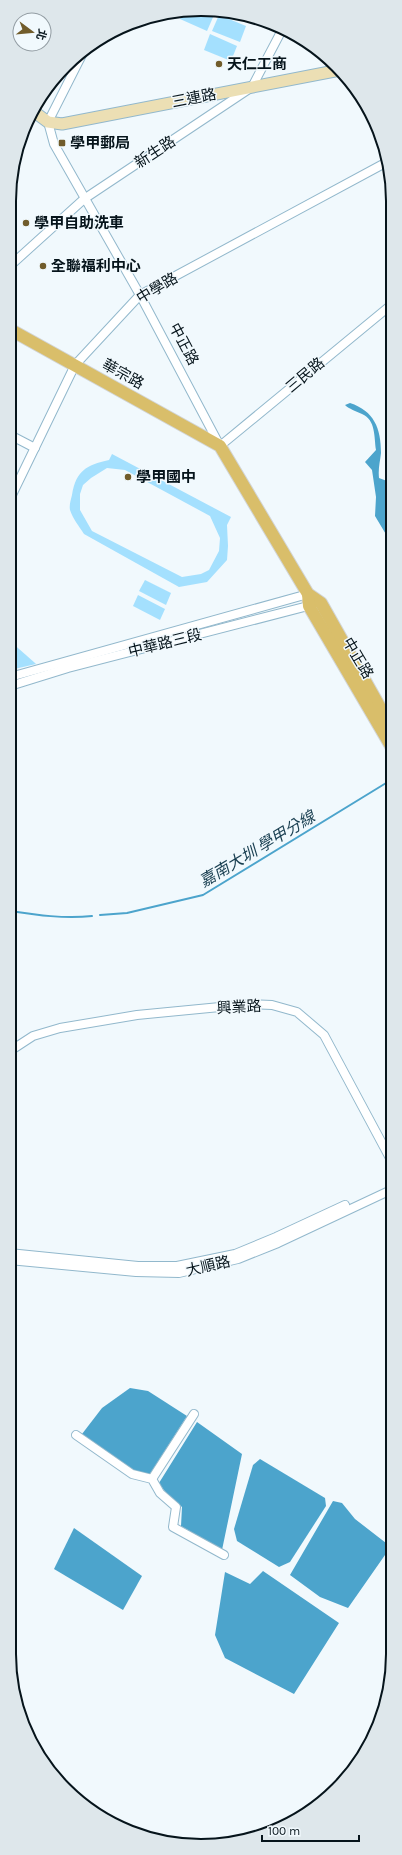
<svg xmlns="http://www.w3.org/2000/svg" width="402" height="1855" viewBox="0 0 402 1855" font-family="Karla,'Noto Sans TC',sans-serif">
	<rect width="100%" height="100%" fill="#f1f9fd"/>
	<g fill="#a4e0fe" fill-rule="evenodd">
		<polygon points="207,12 214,15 207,31 180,19 183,13"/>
		<polygon points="219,15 246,26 240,42 212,31"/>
		<polygon points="210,34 237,46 231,61 204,50"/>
		<path d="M112,454L231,517L227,525L228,546L227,560L207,582L179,587L84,534C79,526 73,519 70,510C69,505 71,499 72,495C76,471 86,465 109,460ZM107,468L125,470L210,516L220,538L219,551L209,570L201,574L182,577L92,531L80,510V494L83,485L91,478Z"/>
		<polygon points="145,580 171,593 166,605 139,591"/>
		<polygon points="138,595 165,609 160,620 133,606"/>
		<polygon points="10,641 35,663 36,664 10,670"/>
	</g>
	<g fill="#4ca4cc">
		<path d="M350,403C374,411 381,428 381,453C380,462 378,468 379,478L387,481L391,477V494L386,504L385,517L391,534V550L387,536L375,516L376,497L372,470L365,462L376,450C374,437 376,420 362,414C356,411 349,409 345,405Z"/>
		<polygon points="130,1388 148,1391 187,1416 150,1474 135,1471 82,1434 102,1408"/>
		<polygon points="197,1422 242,1454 222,1550 181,1526 182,1507 166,1493 159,1483"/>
		<polygon points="260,1459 325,1498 326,1506 290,1562 279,1567 237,1541 234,1529 253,1465"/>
		<polygon points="333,1501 342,1503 355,1519 386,1543 385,1555 348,1608 320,1597 290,1575"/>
		<polygon points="74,1528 142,1576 123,1610 54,1569"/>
		<polygon points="263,1571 339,1623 294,1694 225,1658 215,1635 225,1572 250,1584"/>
	</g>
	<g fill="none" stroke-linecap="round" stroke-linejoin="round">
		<g stroke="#4ca4cc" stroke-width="2">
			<path d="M10,911C37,915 64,919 92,916"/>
			<polyline points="100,915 127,913 203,895 391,780"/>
		</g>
		<defs>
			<g id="minor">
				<polyline points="86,47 48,122 54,144 140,295 220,446 391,305"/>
				<polyline points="11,265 84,199 252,87 283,28"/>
				<polyline points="10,435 35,448"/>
				<polyline points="10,499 75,365 140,295 387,162"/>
				<polyline points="10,677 308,594"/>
				<polyline points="10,686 68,668 312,605"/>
				<polyline points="10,1051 33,1036 60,1028 137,1015 251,1004 272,1005 297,1012 324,1035 391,1160"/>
				<polyline points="9,1253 138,1266 177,1266 235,1254 276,1237 345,1205"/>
				<polyline points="9,1260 136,1272 179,1273 238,1259 278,1243 391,1190"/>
				<polyline points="76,1435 132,1474 152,1479 160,1493 176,1507 173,1527 224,1555"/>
				<polyline points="152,1479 194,1414"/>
			</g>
			<polyline id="secondary" points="33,111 48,122 62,124 340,70"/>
			<g id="primary">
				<polyline points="11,330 220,446 308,594 321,603 391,727"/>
				<polyline points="308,594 309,606 391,746"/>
			</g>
		</defs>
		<use href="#minor" stroke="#92b8cc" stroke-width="10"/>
		<use href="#secondary" stroke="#92b8cc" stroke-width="13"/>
		<use href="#primary" stroke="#d2d5d6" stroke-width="14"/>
		<use href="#minor" stroke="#fff" stroke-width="8"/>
		<use href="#secondary" stroke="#ecdfb4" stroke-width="11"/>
		<use href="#primary" stroke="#d9be6a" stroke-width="12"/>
	</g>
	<g fill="#715c2b" stroke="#f1f9fd" stroke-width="1.5">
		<circle cx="219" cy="64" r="4"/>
		<rect x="58" y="139" width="8" height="8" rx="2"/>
		<circle cx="26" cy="223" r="4"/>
		<circle cx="43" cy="266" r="4"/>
		<circle cx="128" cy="477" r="4"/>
	</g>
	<g text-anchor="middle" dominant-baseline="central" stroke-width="3" stroke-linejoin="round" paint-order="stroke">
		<g font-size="15" font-weight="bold" fill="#06141b" stroke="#f1f9fd" text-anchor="start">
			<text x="227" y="64">天仁工商</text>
			<text x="70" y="143">學甲郵局</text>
			<text x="34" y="223">學甲自助洗車</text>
			<text x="51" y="266">全聯福利中心</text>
			<text x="136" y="477">學甲國中</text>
		</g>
		<g font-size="15" fill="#06141b" stroke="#f1f9fd">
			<text transform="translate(194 98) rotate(-11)">三連路</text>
			<text transform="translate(155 152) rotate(-33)">新生路</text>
			<text transform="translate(157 288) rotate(-31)">中學路</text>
			<text transform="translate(184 344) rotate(62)">中正路</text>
			<text transform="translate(123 374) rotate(29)">華宗路</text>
			<text transform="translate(305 375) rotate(-40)">三民路</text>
			<text transform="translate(165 643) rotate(-14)">中華路三段</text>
			<text transform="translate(358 658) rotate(59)">中正路</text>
			<text transform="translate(239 1007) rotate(-3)">興業路</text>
			<text transform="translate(208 1266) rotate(-13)">大順路</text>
		</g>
		<g font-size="16" font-style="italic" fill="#183e50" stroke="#f1f9fd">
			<text transform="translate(257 849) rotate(-31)">嘉南大圳 學甲分線</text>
		</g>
	</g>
	<path d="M0 0H402V1855H0ZM201 16H201A185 185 0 0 1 386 201V1654A185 185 0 0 1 201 1839H201A185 185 0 0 1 16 1654V201A185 185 0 0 1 201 16Z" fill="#dee7eb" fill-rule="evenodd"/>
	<path fill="none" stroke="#06141b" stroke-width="2" d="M201 16H201A185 185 0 0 1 386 201V1654A185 185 0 0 1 201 1839H201A185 185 0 0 1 16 1654V201A185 185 0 0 1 201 16Z"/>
	<g transform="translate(32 32) rotate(106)"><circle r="19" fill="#f1f9fd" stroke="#939da3"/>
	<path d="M0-3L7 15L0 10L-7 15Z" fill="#715c2b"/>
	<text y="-6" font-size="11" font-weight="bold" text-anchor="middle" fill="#06141b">北</text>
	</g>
	<path d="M262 1835v6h97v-6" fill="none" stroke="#06141b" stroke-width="2"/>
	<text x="268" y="1835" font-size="12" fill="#06141b" stroke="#f1f9fd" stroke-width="3" paint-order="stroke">100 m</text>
</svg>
